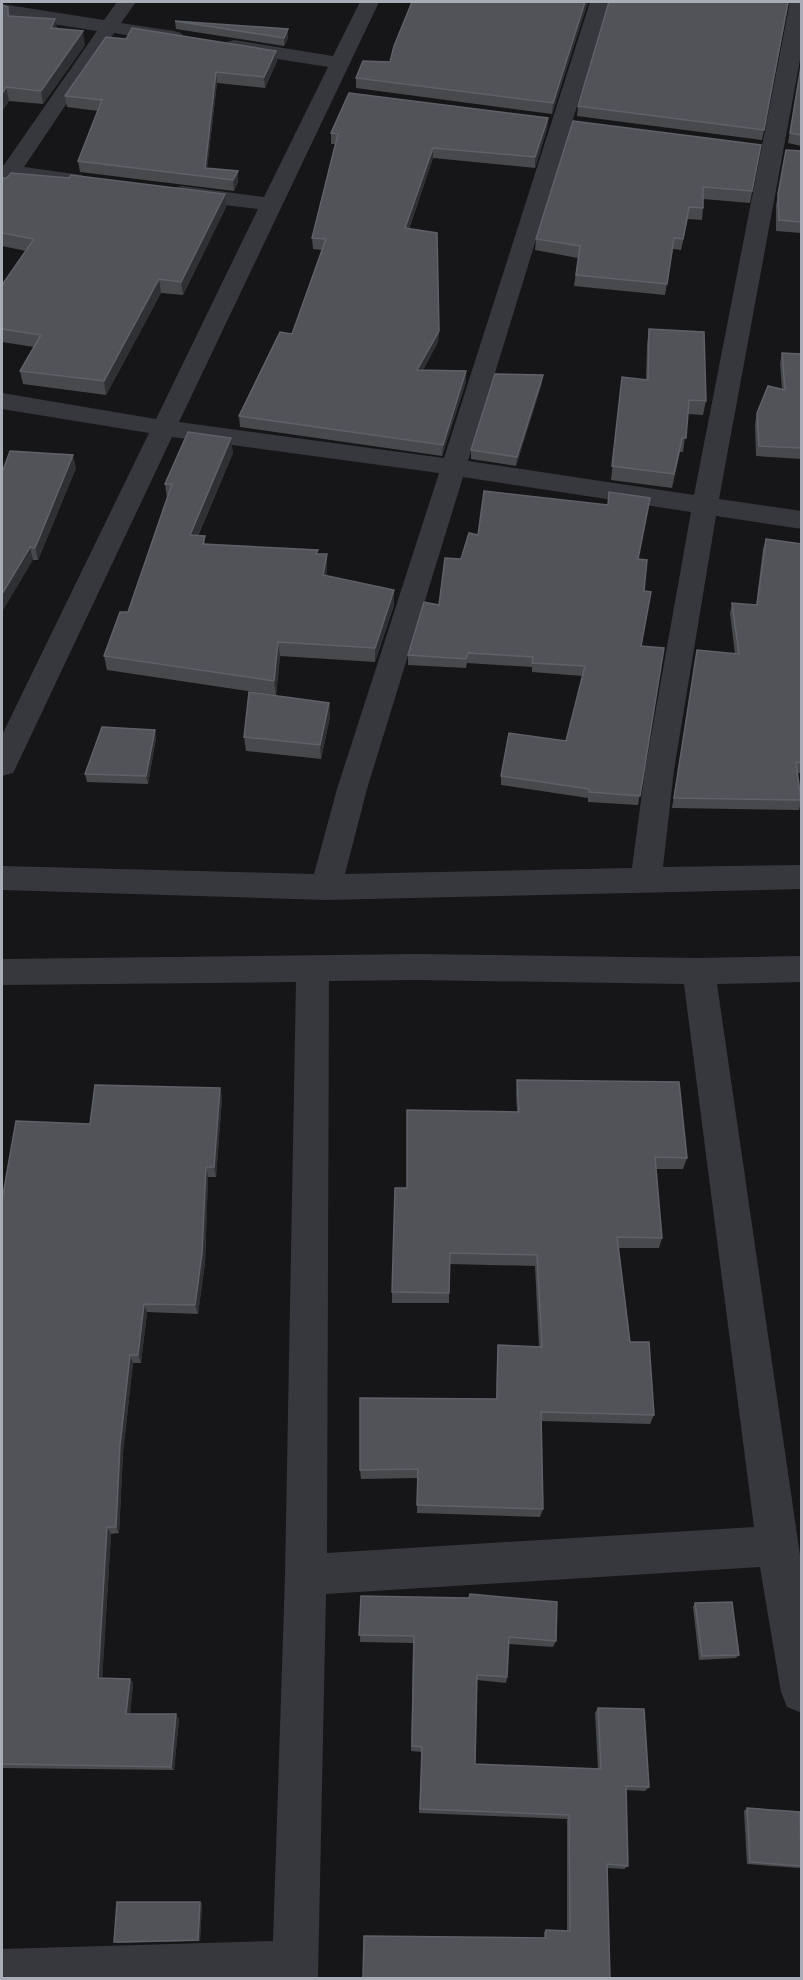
<svg xmlns="http://www.w3.org/2000/svg" width="803" height="1980" viewBox="0 0 803 1980" font-family="'Sofia Sans Condensed',sans-serif">
	<rect width="100%" height="100%" fill="#161618"/>
	<g fill="none" stroke-linecap="round" stroke-linejoin="round">
		<g fill="#37383d" fill-rule="evenodd">
			<polygon points="117,2 136,2 121,23 174,31 181,33 184,37 181,41 174,43 114,33 24,167 82,175 85,180 82,185 74,186 16,179 10,189 2,190 2,165 4,165 97,31 2,16 2,4 104,20"/>
			<path d="M360,2H379L179,422L444,458L590,2H609L468,461L694,495L790,2H802V49L719,499L802,511V529L716,516L674,770L663,867L802,865V889L326,900L2,890V866L314,874L337,789L439,473L172,437L17,765L13,773L2,776V735L149,433L2,409V393L156,419L258,209L182,200L174,198L171,193L174,188L182,186L264,197L328,67L234,52L227,50L224,46L227,42L234,40L333,56ZM463,477L691,512L645,770L632,868L345,874L367,789Z"/>
			<path d="M417,954L699,958L802,956V982L717,984L802,1569V1713L787,1707L781,1692L760,1567L326,1594L318,1978H2V1949L273,1941L285,1575L296,982L2,985V959ZM417,980L684,984L754,1527L327,1553L329,981Z"/>
		</g>
	</g>
	<g fill="#47494d">
		<polygon points="588,2 552,114 356,88 356,78 390,62"/>
		<polygon points="609,2 789,2 762,140 577,116 578,106"/>
		<polygon points="2,5 8,7 10,16 57,28 85,45 43,104 9,101 2,111"/>
		<polygon points="175,21 288,38 284,46 176,29"/>
		<polygon points="126,39 276,51 277,61 265,88 217,83 207,168 238,182 234,191 80,172 78,161 98,111 67,107 65,96"/>
		<polygon points="801,65 801,146 788,143"/>
		<polygon points="548,118 547,129 535,168 433,158 409,229 439,331 438,342 423,370 466,382 442,456 240,427 239,416 292,334 322,250 313,249 312,238 335,144 331,144 331,133"/>
		<polygon points="761,145 750,203 703,199 703,208 702,220 688,219 681,250 673,249 665,295 574,286 578,258 535,250 536,239"/>
		<polygon points="786,150 801,151 801,233 776,231 776,205"/>
		<polygon points="2,178 225,194 226,207 183,295 161,293 106,395 23,384 20,371 34,347 2,342 2,285 26,251 2,246"/>
		<polygon points="649,329 706,401 703,415 688,414 683,452 680,452 672,488 611,480 622,377 646,380 647,344"/>
		<polygon points="782,353 801,354 801,459 756,456 755,424 757,413 782,389 780,363"/>
		<polygon points="542,383 516,466 471,459 471,450"/>
		<polygon points="233,453 198,536 206,544 318,554 327,569 326,575 394,605 375,662 280,656 276,696 329,703 330,717 321,759 246,751 244,737 274,695 107,670 104,656 128,612 167,498 165,484"/>
		<polygon points="76,468 38,560 33,560 2,473"/>
		<polygon points="766,539 800,544 801,539 801,773 797,773 801,802 799,810 672,808 697,650 735,654 730,613 732,603 756,605 763,549"/>
		<polygon points="461,559 639,559 644,591 641,646 664,648 638,805 588,802 588,798 501,785 501,776 566,741 583,676 532,672 532,667 467,663 466,668 408,665 408,655 439,605"/>
		<polygon points="156,738 148,784 87,782 85,774"/>
		<polygon points="517,1080 687,1158 683,1169 656,1169 662,1238 659,1248 619,1248 630,1342 654,1415 650,1424 541,1421 543,1509 540,1517 417,1513 418,1478 361,1479 360,1470 496,1399 497,1355 498,1345 539,1347 535,1266 449,1264 449,1303 392,1303 392,1292 407,1188 517,1112 516,1093"/>
		<polygon points="220,1088 222,1098 216,1177 208,1177 205,1262 198,1314 147,1312 141,1363 133,1363 123,1452 119,1533 111,1534 102,1678 130,1679 133,1683 130,1714 179,1719 174,1770 2,1768 2,1200 90,1124"/>
		<polygon points="361,1596 556,1641 553,1647 509,1644 507,1677 506,1683 477,1680 475,1764 598,1769 595,1713 598,1708 649,1787 645,1791 626,1790 628,1866 624,1869 607,1868 610,1978 544,1938 544,1932 546,1930 567,1931 567,1819 419,1813 422,1752 411,1751 413,1643 360,1642"/>
		<polygon points="695,1603 739,1655 736,1658 699,1660 693,1607"/>
		<polygon points="747,1808 801,1845 801,1867 799,1868 747,1864 744,1811"/>
		<polygon points="200,1902 202,1904 200,1941 117,1943 114,1942"/>
	</g>
	<g fill="#2f3033">
		<polygon points="585,2 588,2 552,114 553,103"/>
		<polygon points="55,19 58,32 51,28"/>
		<polygon points="288,29 288,38 284,46 284,38"/>
		<polygon points="83,31 85,45 43,104 41,91"/>
		<polygon points="276,51 277,61 265,88 264,77"/>
		<polygon points="216,72 217,83 206,177 205,168"/>
		<polygon points="6,87 9,101 2,111 2,94"/>
		<polygon points="548,118 547,129 535,168 535,157"/>
		<polygon points="433,148 433,158 405,239 405,228"/>
		<polygon points="238,171 238,182 234,191 233,180"/>
		<polygon points="225,194 226,207 183,295 181,282"/>
		<polygon points="159,279 161,293 106,395 104,381"/>
		<polygon points="439,331 438,342 417,381 417,370"/>
		<polygon points="466,371 466,382 442,456 443,445"/>
		<polygon points="543,375 542,383 516,466 517,457"/>
		<polygon points="231,438 233,453 192,549 190,535"/>
		<polygon points="73,455 76,468 38,560 35,548"/>
		<polygon points="30,547 33,560 2,612 2,594"/>
		<polygon points="327,554 327,569 324,589 323,575"/>
		<polygon points="394,590 394,605 375,662 375,648"/>
		<polygon points="278,642 280,656 276,696 274,681"/>
		<polygon points="329,703 330,717 321,759 320,745"/>
		<polygon points="155,730 156,738 148,784 146,776"/>
		<polygon points="220,1088 222,1098 216,1177 214,1167"/>
		<polygon points="206,1167 208,1177 205,1262 198,1314 195,1305"/>
		<polygon points="144,1304 147,1312 141,1363 138,1355"/>
		<polygon points="130,1355 133,1363 123,1452 119,1533 116,1527 120,1445"/>
		<polygon points="107,1527 111,1534 102,1683 98,1678"/>
		<polygon points="130,1679 133,1683 130,1718 126,1714"/>
		<polygon points="176,1714 179,1719 174,1770 171,1767"/>
		<polygon points="200,1902 202,1904 200,1941 198,1940"/>
	</g>
	<g fill="#525359" stroke="#5f6168" stroke-width="1.5">
		<polygon points="412,2 585,2 553,103 356,78 363,61 390,62 394,46"/>
		<polygon points="609,2 788,2 764,130 578,106"/>
		<polygon points="2,5 8,7 8,16 55,19 51,28 83,31 41,91 6,87 2,94"/>
		<polygon points="175,21 288,29 284,38"/>
		<polygon points="132,28 276,51 264,77 216,72 205,168 238,171 233,180 78,161 102,100 65,96 106,37 126,39"/>
		<polygon points="801,66 801,135 790,133"/>
		<polygon points="349,93 548,118 535,157 433,148 405,228 437,233 439,331 417,370 466,371 443,445 239,416 280,332 292,334 326,239 312,238 338,134 331,133"/>
		<polygon points="573,121 761,145 752,191 703,187 703,208 689,207 683,239 674,238 667,284 576,275 580,246 536,239"/>
		<polygon points="786,150 801,151 801,222 779,220 778,194"/>
		<polygon points="11,173 69,178 71,175 225,194 181,282 159,279 104,381 20,371 41,335 2,329 2,285 34,239 2,233 2,178 7,178"/>
		<polygon points="649,329 704,332 706,401 689,400 686,438 682,438 674,474 612,466 622,377 648,380"/>
		<polygon points="782,353 801,354 801,448 759,446 757,413 768,386 785,390"/>
		<polygon points="495,374 543,375 517,457 471,450"/>
		<polygon points="188,432 231,438 190,535 205,536 203,544 318,550 316,554 327,554 323,575 394,590 375,648 278,642 274,681 104,656 120,612 128,612 172,484 165,484"/>
		<polygon points="10,451 73,455 35,548 30,547 2,594 2,473"/>
		<polygon points="484,491 608,505 609,492 650,498 638,559 647,560 644,591 651,592 641,646 664,648 640,796 589,792 589,789 501,776 509,733 566,741 585,666 532,663 533,657 468,653 466,659 408,655 424,602 439,605 445,558 461,559 469,533 478,535"/>
		<polygon points="766,539 801,544 801,763 796,762 801,800 674,798 697,650 739,654 732,603 757,605"/>
		<polygon points="249,692 329,703 320,745 244,737"/>
		<polygon points="102,727 155,730 146,776 85,774"/>
		<polygon points="517,1080 679,1082 687,1158 655,1157 662,1238 617,1237 630,1342 649,1342 654,1415 541,1412 543,1509 417,1505 418,1469 360,1470 360,1398 497,1399 498,1345 542,1347 537,1255 450,1253 449,1293 392,1292 395,1188 407,1188 407,1110 519,1112"/>
		<polygon points="95,1085 220,1088 214,1167 206,1167 202,1253 195,1305 144,1304 138,1355 130,1355 120,1445 116,1527 107,1527 98,1678 130,1679 126,1714 176,1714 171,1767 2,1764 2,1200 16,1121 90,1124"/>
		<polygon points="470,1594 557,1602 556,1641 509,1637 507,1677 477,1675 475,1764 601,1769 598,1708 644,1709 649,1787 626,1786 628,1866 607,1864 610,1978 363,1978 364,1936 546,1938 546,1930 570,1931 569,1815 420,1809 422,1747 412,1746 414,1636 359,1635 361,1596 469,1598"/>
		<polygon points="732,1602 739,1655 702,1656 695,1603"/>
		<polygon points="747,1808 800,1812 801,1866 750,1862"/>
		<polygon points="117,1902 200,1902 198,1940 114,1942"/>
	</g>
	<rect width="803" height="1980" fill="none" stroke="#a8adb8" stroke-width="6"/>
</svg>
